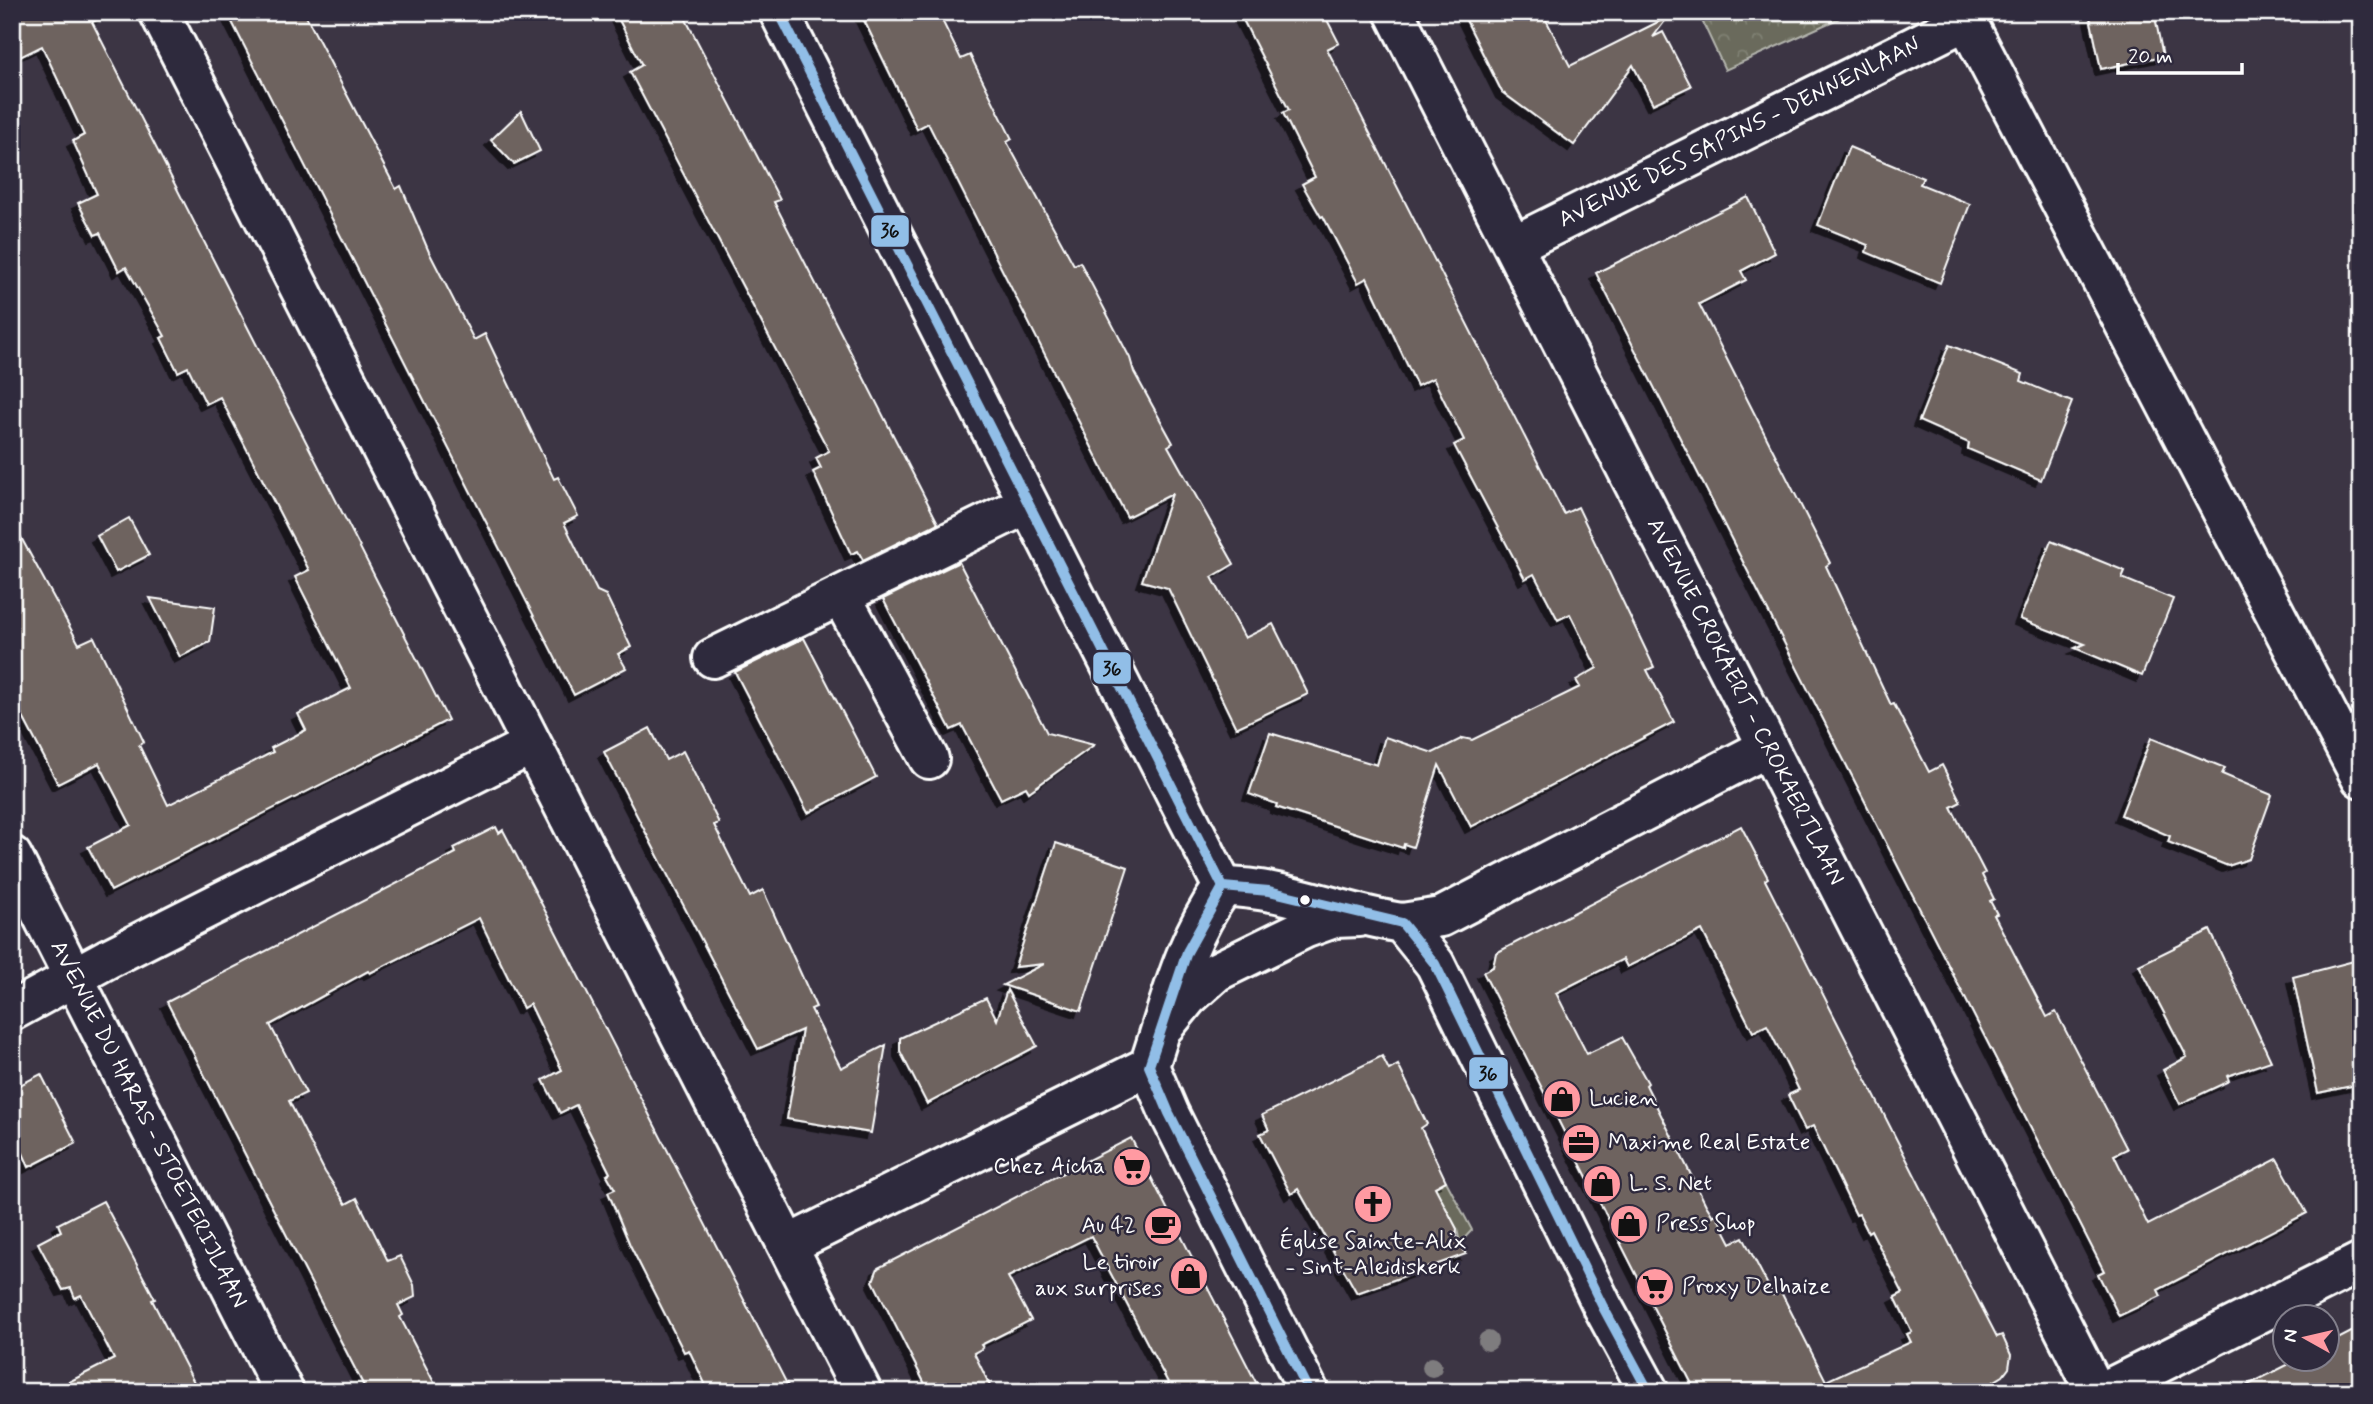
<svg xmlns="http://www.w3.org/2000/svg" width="2373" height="1404" viewBox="0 0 2373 1404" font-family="Mynerve,sans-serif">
	<defs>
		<pattern id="park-crowns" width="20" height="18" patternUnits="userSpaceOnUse" patternTransform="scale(1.75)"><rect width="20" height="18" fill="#6a6b5c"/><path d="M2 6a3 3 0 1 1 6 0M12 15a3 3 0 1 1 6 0" fill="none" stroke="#808174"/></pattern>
		<filter id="shadow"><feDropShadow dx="-6" dy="6" stdDeviation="0" flood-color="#0009"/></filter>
	</defs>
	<rect width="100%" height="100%" fill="#3c3544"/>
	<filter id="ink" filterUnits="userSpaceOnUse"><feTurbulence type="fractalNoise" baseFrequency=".0143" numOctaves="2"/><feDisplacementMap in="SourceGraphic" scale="14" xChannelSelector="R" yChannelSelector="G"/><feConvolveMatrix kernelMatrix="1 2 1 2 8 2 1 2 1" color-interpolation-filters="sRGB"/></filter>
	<g filter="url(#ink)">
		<polygon fill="#6a6b5c" stroke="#b4b5ae" stroke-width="2" points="1446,1181 1472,1230 1460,1243 1457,1229 1431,1188"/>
		<polygon fill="url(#park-crowns)" stroke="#b4b5ae" stroke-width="2" points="1698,12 1853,12 1725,70"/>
		<g fill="#6e635e" stroke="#fff" stroke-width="2" fill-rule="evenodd" filter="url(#shadow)">
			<polygon points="12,12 111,12 92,22 448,720 111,891 88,847 131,825 99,763 58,784 12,696 12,521 79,644 94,637 144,742 139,745 168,805 273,752 271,748 306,730 298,714 351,688 295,577 309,570 220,397 206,404 188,367 178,372 161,338 165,336 126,267 119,271 100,233 95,235 78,203 97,194 73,141 84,135 42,46 12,61"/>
			<polygon points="227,12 304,12 396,189 401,186 429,252 474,340 485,334 554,479 558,477 578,516 564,523 597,591 606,595 631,647 618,654 626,668 574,695"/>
			<polygon points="615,12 682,12 780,200 774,202 938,523 863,560 858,551 851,554 813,472 821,468 816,458 829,451 630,72 642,65"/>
			<polygon points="860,12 938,12 961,59 970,55 1012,139 1007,142 1074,265 1080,262 1130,358 1134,372 1173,443 1168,446 1234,564 1212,577 1245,638 1273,624 1308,694 1236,728 1168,588 1142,581 1172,494 1127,517 928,123 917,129"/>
			<polygon points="1239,12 1323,12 1339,43 1327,49 1564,514 1578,507 1654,667 1647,670 1674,722 1471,827 1439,765 1413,847 1404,844 1403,848 1276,807 1277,804 1249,794 1270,733 1377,765 1385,737 1433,753 1463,738 1472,740 1580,687 1576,680 1597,668 1570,614 1558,620 1534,574 1525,579 1454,445 1464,440 1433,378 1417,386 1367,278 1358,283 1323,216 1321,217 1302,184 1315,177 1283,113 1289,110"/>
			<polygon points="1462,12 1542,12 1570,66 1668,17 1653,37 1663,32 1691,86 1653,104 1633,65 1574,145 1502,92"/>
			<polygon points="2089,12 2154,12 2163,56 2101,69"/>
			<polygon points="521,111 540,151 514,164 491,140"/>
			<polygon points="1849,147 1923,178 1920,184 1970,204 1940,283 1866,252 1868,245 1818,225"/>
			<polygon points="1748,197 1775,253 1741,271 1746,280 1699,304 1830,563 1826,566 1891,705 1894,704 1929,772 1942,765 1961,802 1951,807 1985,873 1982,875 1994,899 1990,901 1997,914 1994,915 2047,1017 2056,1012 2127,1149 2114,1155 2148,1225 2277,1159 2307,1213 2158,1290 2161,1296 2119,1316 2098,1274 2104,1271 1596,273"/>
			<polygon points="1949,345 2023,374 2021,381 2072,402 2041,480 1968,449 1969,443 1919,421"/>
			<polygon points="129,518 149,555 116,572 97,536"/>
			<polygon points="2051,541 2125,571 2122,578 2173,599 2142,676 2075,648 2085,644 2020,619"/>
			<polygon points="959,562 1047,733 1094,745 1029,792 1026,787 1001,799 962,725 951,730 883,599"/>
			<polygon points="150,598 215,607 210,642 180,657"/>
			<polygon points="804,638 876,777 808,813 735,672"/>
			<polygon points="650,728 666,760 683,751 719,823 714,825 750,897 763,890 816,1007 811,1009 841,1068 886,1045 871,1133 787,1119 802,1030 758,1049 604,752"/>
			<polygon points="2151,738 2225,768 2222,774 2272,795 2249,859 2228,866 2168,842 2170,836 2121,815"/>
			<path d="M1741,826L1768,878L1765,880L1978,1300L1997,1337L2002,1335L2011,1355L2009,1368L2003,1376L1976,1392H1696L1483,972L1493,967L1496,953ZM1702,930L1753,1032L1767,1025L1799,1090L1788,1095L1805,1130L1813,1126L1856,1215L1859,1214L1868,1232L1871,1230L1903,1293L1895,1297L1912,1332L1907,1334L1911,1342L1826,1381L1781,1292L1773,1295L1743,1237L1731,1243L1716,1214L1713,1216L1706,1205L1646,1085L1648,1083L1622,1037L1587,1054L1556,993L1623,959L1627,967Z"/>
			<polygon points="496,827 499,833 503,830 536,893 791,1392 709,1392 689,1350 684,1352 630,1245 608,1192 615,1189 607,1175 610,1173 576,1105 560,1113 543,1080 562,1070 530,1004 523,1008 479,918 370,973 368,971 270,1025 306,1093 289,1101 325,1172 346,1204 357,1198 388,1261 400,1256 414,1285 415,1297 398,1305 403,1315 400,1317 439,1392 367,1392 167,1002 456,853 454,848"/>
			<polygon points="1056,843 1128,867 1081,1011 1003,985 1044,964 1015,967"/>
			<polygon points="2210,930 2271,1061 2227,1076 2229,1081 2180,1104 2163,1070 2187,1057 2139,965"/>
			<polygon points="2354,961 2361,988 2361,1084 2318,1093 2293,977"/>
			<polygon points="1007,990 1037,1046 927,1104 900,1051 900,1038 986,998 997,1020"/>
			<polygon points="1382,1056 1389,1070 1398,1065 1427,1124 1421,1128 1446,1181 1435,1187 1457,1229 1456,1236 1466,1254 1357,1293 1298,1189 1291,1194 1260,1134 1269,1130 1262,1115"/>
			<polygon points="41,1074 76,1143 29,1167 23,1153 12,1158 12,1089"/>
			<polygon points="1131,1138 1261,1392 1173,1392 1091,1236 1008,1277 1031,1320 981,1345 983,1348 974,1353 993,1392 929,1392 873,1281 878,1268"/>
			<polygon points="103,1201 155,1299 152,1300 199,1392 49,1392 114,1359 81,1295 75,1298 71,1288 63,1290 38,1243 61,1231 58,1224"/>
			<polygon points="2361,1327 2361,1392 2234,1392 2299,1359 2328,1359 2328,1344"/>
		</g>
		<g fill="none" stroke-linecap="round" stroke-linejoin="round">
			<defs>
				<g id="minor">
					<polyline points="159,12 862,1392"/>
					<polyline points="779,12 1223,887"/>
					<path id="s1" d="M1394,12L2096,1392"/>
					<polyline points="1962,12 2361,778"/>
					<path id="s2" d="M1514,245L1965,21"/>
					<polyline points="841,596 929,759"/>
					<polyline points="713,658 1027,504"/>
					<path id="s3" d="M12,856L284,1392"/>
					<path d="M1223,887C1285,887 1341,914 1402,923L1435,964L1603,1307L1649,1392"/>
					<path d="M1223,887C1182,945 1171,1001 1149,1066L1169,1113L1309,1392"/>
					<polyline points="1402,923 1441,917 1768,747"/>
					<polyline points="12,1011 107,959 531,745"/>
					<polyline points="1166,1024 1188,997 1216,972 1306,928 1334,918 1359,917"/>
					<polyline points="788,1245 1149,1066"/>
					<polyline points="2102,1392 2361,1262"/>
				</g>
			</defs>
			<use href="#minor" stroke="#fff" stroke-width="44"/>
			<use href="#minor" stroke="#2f2a3d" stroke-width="38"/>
			<defs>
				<g id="bus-1">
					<polyline points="779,12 1223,887"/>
					<polyline points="1223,887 1269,891 1402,923 1435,964 1603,1307 1649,1392"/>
					<polyline points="1223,887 1187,952 1149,1066 1169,1113 1309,1392"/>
				</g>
			</defs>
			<use href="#bus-1" stroke="#2f2a3d" stroke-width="16"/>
			<use href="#bus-1" stroke="#91bee7" stroke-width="10"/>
		</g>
		<g fill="#7e7b7e">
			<circle cx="1488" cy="1341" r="10"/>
			<circle cx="1432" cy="1367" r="10"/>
		</g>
	</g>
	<defs>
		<symbol id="shop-disc" viewBox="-11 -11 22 22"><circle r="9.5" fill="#ff9aa2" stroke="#2f2a3d"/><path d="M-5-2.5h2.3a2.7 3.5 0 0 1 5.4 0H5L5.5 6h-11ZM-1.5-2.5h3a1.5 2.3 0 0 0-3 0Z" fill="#111"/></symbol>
		<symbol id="office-disc" viewBox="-11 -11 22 22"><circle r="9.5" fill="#ff9aa2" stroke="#2f2a3d"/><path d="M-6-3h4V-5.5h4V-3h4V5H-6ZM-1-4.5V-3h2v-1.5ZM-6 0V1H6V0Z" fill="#111"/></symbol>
		<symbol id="supermarket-disc" viewBox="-11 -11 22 22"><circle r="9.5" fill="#ff9aa2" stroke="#2f2a3d"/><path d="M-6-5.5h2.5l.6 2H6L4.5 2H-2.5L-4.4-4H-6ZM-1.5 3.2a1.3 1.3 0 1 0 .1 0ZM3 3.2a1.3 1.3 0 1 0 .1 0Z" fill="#111"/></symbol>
		<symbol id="church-disc" viewBox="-11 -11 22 22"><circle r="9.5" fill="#ff9aa2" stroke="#2f2a3d"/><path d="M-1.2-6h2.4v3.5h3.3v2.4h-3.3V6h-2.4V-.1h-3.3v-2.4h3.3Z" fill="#111"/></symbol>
		<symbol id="cafe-disc" viewBox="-11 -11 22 22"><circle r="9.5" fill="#ff9aa2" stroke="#2f2a3d"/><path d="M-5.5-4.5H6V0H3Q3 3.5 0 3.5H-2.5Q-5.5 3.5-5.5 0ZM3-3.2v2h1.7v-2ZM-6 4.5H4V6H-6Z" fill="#111"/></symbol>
	</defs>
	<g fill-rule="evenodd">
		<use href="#shop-disc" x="1540" y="1077" width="44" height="44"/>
		<use href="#office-disc" x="1559" y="1121" width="44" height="44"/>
		<use href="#supermarket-disc" x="1110" y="1145" width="44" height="44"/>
		<use href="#shop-disc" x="1580" y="1162" width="44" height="44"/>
		<use href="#church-disc" x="1351" y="1182" width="44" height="44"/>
		<use href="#shop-disc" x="1607" y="1202" width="44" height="44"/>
		<use href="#cafe-disc" x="1141" y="1204" width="44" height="44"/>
		<use href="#shop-disc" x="1167" y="1254" width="44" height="44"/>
		<use href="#supermarket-disc" x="1633" y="1265" width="44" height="44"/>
	</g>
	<circle fill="#fff" stroke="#2f2a3d" stroke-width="2.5" cx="1305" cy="900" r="6"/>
	<g text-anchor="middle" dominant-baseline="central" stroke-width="5" stroke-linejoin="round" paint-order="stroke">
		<g font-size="23" fill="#fff" stroke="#2f2a3d">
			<text stroke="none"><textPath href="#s2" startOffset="252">AVENUE DES SAPINS - DENNENLAAN</textPath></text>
			<text stroke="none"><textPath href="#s1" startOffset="774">AVENUE CROKAERT - CROKAERTLAAN</textPath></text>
			<text stroke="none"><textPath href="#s3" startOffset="301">AVENUE DU HARAS - STOETERIJLAAN</textPath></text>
		</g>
		<g font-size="23" fill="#fff" stroke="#2f2a3d" text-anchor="start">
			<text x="1589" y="1099">Lucien</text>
			<text x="1608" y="1143">Maxime Real Estate</text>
			<text x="1105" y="1167" text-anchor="end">Chez Aicha</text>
			<text x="1629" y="1184">L. S. Net</text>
			<text x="1656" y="1224">Press Shop</text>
			<text x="1136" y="1226" text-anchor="end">Au 42</text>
			<text x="1373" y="1242" text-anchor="middle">Église Sainte-Alix<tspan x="1373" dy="26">- Sint-Aleidiskerk</tspan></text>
			<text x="1162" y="1263" text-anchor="end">Le tiroir<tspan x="1162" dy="26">aux surprises</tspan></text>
			<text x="1682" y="1287">Proxy Delhaize</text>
		</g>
	</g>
	<g stroke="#2f2a3d" stroke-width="2.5">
		<rect x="870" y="214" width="40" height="34" rx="7" fill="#91bee7"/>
		<rect x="1092" y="651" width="40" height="34" rx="7" fill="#91bee7"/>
		<rect x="1468" y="1056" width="41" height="34" rx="7" fill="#91bee7"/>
	</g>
	<g font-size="19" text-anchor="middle" font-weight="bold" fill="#111">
		<text x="890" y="237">36</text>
		<text x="1112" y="675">36</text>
		<text x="1488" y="1080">36</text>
	</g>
	<rect width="2373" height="1404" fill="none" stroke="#2f2a3d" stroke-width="42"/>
	<rect x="21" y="21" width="2331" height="1362" fill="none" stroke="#fff" stroke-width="2.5" filter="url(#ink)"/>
	<g transform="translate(2306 1338) rotate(278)"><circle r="33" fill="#2f2a3d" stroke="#827f8b" stroke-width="2"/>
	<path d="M0-5L12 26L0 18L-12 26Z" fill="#ff9aa2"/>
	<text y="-10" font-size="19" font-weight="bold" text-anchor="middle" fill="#ffffff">N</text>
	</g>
	<path d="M2118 63v10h124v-10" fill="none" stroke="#ffffff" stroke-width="3.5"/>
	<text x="2128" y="63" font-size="21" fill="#ffffff" stroke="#2f2a3d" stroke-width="5" paint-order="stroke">20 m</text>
</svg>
